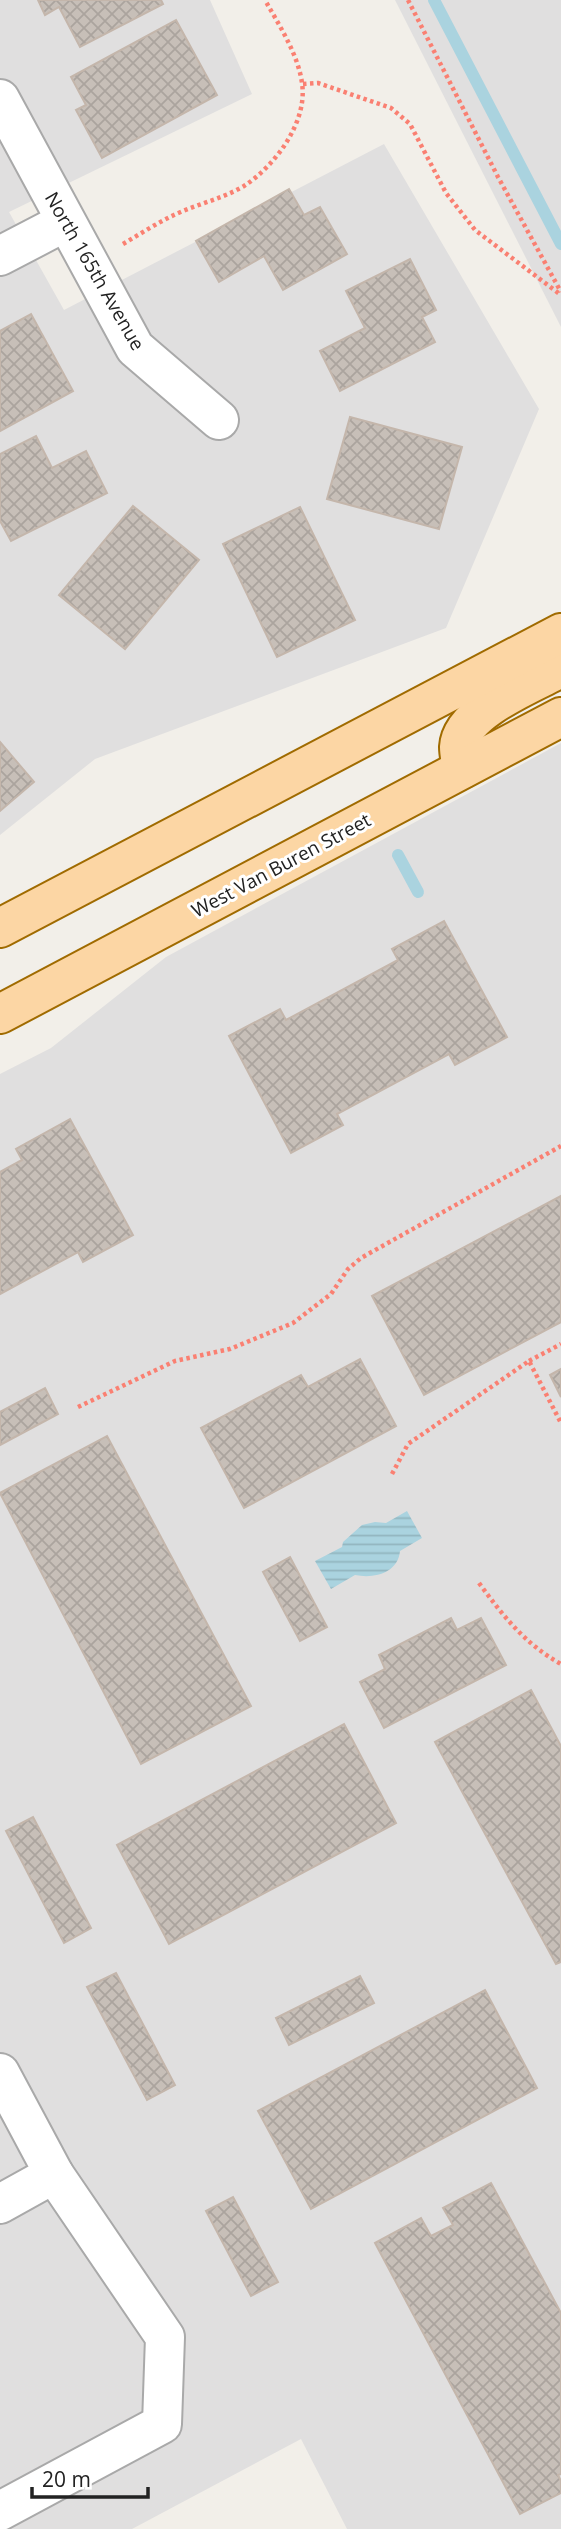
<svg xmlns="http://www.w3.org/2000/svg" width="561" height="2529" viewBox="0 0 561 2529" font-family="'Open Sans',sans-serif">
	<defs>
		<pattern id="water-rules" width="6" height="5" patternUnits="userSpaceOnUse" patternTransform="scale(1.75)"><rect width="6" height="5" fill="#aad3df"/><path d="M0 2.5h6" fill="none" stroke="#92b5bf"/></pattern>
		<pattern id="building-cross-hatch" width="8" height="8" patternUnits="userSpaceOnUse" patternTransform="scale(1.75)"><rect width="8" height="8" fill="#c7bfb8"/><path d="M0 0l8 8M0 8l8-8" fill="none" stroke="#aba49e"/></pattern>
	</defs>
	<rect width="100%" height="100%" fill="#f2efe9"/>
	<g fill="#e0dfdf">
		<polygon points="0,0 210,0 252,94 9,212 64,310 384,144 539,409 446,628 95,759 0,835"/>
		<polygon points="395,0 561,0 561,327"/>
		<polygon points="561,743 561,2529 347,2529 301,2439 132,2529 0,2529 0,1074 51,1048 166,957"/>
	</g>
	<path fill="url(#water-rules)" d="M407,1511L422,1538L400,1551C398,1573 374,1579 355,1575L331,1589L315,1561L342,1547L343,1542L362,1525L375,1522L386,1523Z"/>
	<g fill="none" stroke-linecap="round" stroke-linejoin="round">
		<g stroke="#aad3df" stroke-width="12">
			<polyline points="434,0 561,244"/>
			<polyline points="398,855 418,892"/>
		</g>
	</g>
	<g fill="url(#building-cross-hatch)" stroke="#c4b6ab" stroke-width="2">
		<polygon points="38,0 161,0 163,4 80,47 59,7 45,15"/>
		<polygon points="176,20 217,95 102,158 76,110 86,105 71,77"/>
		<polygon points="289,189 304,215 320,207 347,254 283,290 264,256 219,282 196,241"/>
		<polygon points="410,259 436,310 422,317 435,342 340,391 320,351 365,328 346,291"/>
		<polygon points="31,314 73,391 0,431 0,331"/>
		<polygon points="350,417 462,447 439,529 327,499"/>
		<polygon points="36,436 52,468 86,451 107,493 11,541 0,521 0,454"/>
		<polygon points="133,506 199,560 125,649 59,595"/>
		<polygon points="300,507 355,620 277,657 223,544"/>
		<polygon points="0,742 34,782 0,811"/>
		<polygon points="444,921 507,1037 455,1065 449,1054 337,1114 343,1125 291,1153 229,1036 280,1009 286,1020 398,960 392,949"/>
		<polygon points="70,1119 133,1235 83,1262 78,1252 0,1294 0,1172 22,1160 16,1149"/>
		<polygon points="561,1196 561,1322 424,1395 372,1296"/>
		<polygon points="360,1359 396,1426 244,1508 201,1428 301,1375 308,1387"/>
		<polygon points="561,1369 561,1397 550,1375"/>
		<polygon points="45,1388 58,1414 0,1445 0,1412"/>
		<polygon points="107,1436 251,1706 141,1764 0,1493"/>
		<polygon points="290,1557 327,1627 300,1641 263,1572"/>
		<polygon points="451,1618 457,1630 481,1618 506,1665 384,1728 360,1682 385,1669 379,1655"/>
		<polygon points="531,1690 561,1746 561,1962 556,1964 435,1742"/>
		<polygon points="344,1724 396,1823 169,1944 117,1845"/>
		<polygon points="33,1817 91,1928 64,1943 6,1831"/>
		<polygon points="116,1973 175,2085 147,2100 87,1987"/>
		<polygon points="360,1976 374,2003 289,2045 276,2018"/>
		<polygon points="485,1990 537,2088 311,2209 258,2111"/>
		<polygon points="491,2183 561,2313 561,2474 558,2475 561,2481 561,2493 520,2514 375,2243 421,2218 431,2236 453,2225 443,2208"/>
		<polygon points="233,2197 278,2282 251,2296 206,2211"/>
	</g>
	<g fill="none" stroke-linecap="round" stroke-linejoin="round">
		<defs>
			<g id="minor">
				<polyline points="0,99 135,348 219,420"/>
				<polyline points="0,256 65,222"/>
				<polyline points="0,2073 54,2174 0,2204"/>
				<polyline points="0,2511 162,2424 165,2337 54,2174"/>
			</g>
			<g id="major">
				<path d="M462,769C461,762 459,754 459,747C461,711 533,683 561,668"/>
				<polyline points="0,928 561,633"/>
				<polyline points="0,1014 561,717"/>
			</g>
		</defs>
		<use href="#minor" stroke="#a9a9a9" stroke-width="42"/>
		<use href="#major" stroke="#a06b00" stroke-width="42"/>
		<g stroke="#fa8072" stroke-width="4.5" stroke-dasharray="3.5 3.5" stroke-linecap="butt">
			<polyline points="408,0 498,177 561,292"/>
			<polyline points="303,84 318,83 391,108 410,124 446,193 475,230 561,295"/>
			<path d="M123,244C140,234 157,223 174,215C197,204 222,199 244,186C275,166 308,122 302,83C298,54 279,25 265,0"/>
			<polyline points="529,1361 561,1344"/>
			<polyline points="78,1407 175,1361 230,1349 293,1323 331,1294 348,1269 361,1258 561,1146"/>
			<polyline points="392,1474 408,1444 529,1361 561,1423"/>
			<path d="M479,1583C503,1616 525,1644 561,1664"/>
		</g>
		<use href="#minor" stroke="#fff" stroke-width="38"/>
		<use href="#major" stroke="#fcd6a4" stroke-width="38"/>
	</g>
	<g text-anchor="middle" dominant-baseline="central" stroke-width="6" stroke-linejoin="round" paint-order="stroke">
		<g font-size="19" fill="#222" stroke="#fff">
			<text transform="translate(95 271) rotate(60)">North 165th Avenue</text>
			<text transform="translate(281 865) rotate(-28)">West Van Buren Street</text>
		</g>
	</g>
	<path d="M32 2487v10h116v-10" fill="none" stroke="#222222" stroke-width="3.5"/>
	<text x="42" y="2487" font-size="21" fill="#222222" stroke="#ffffff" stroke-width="5" paint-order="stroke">20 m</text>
</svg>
